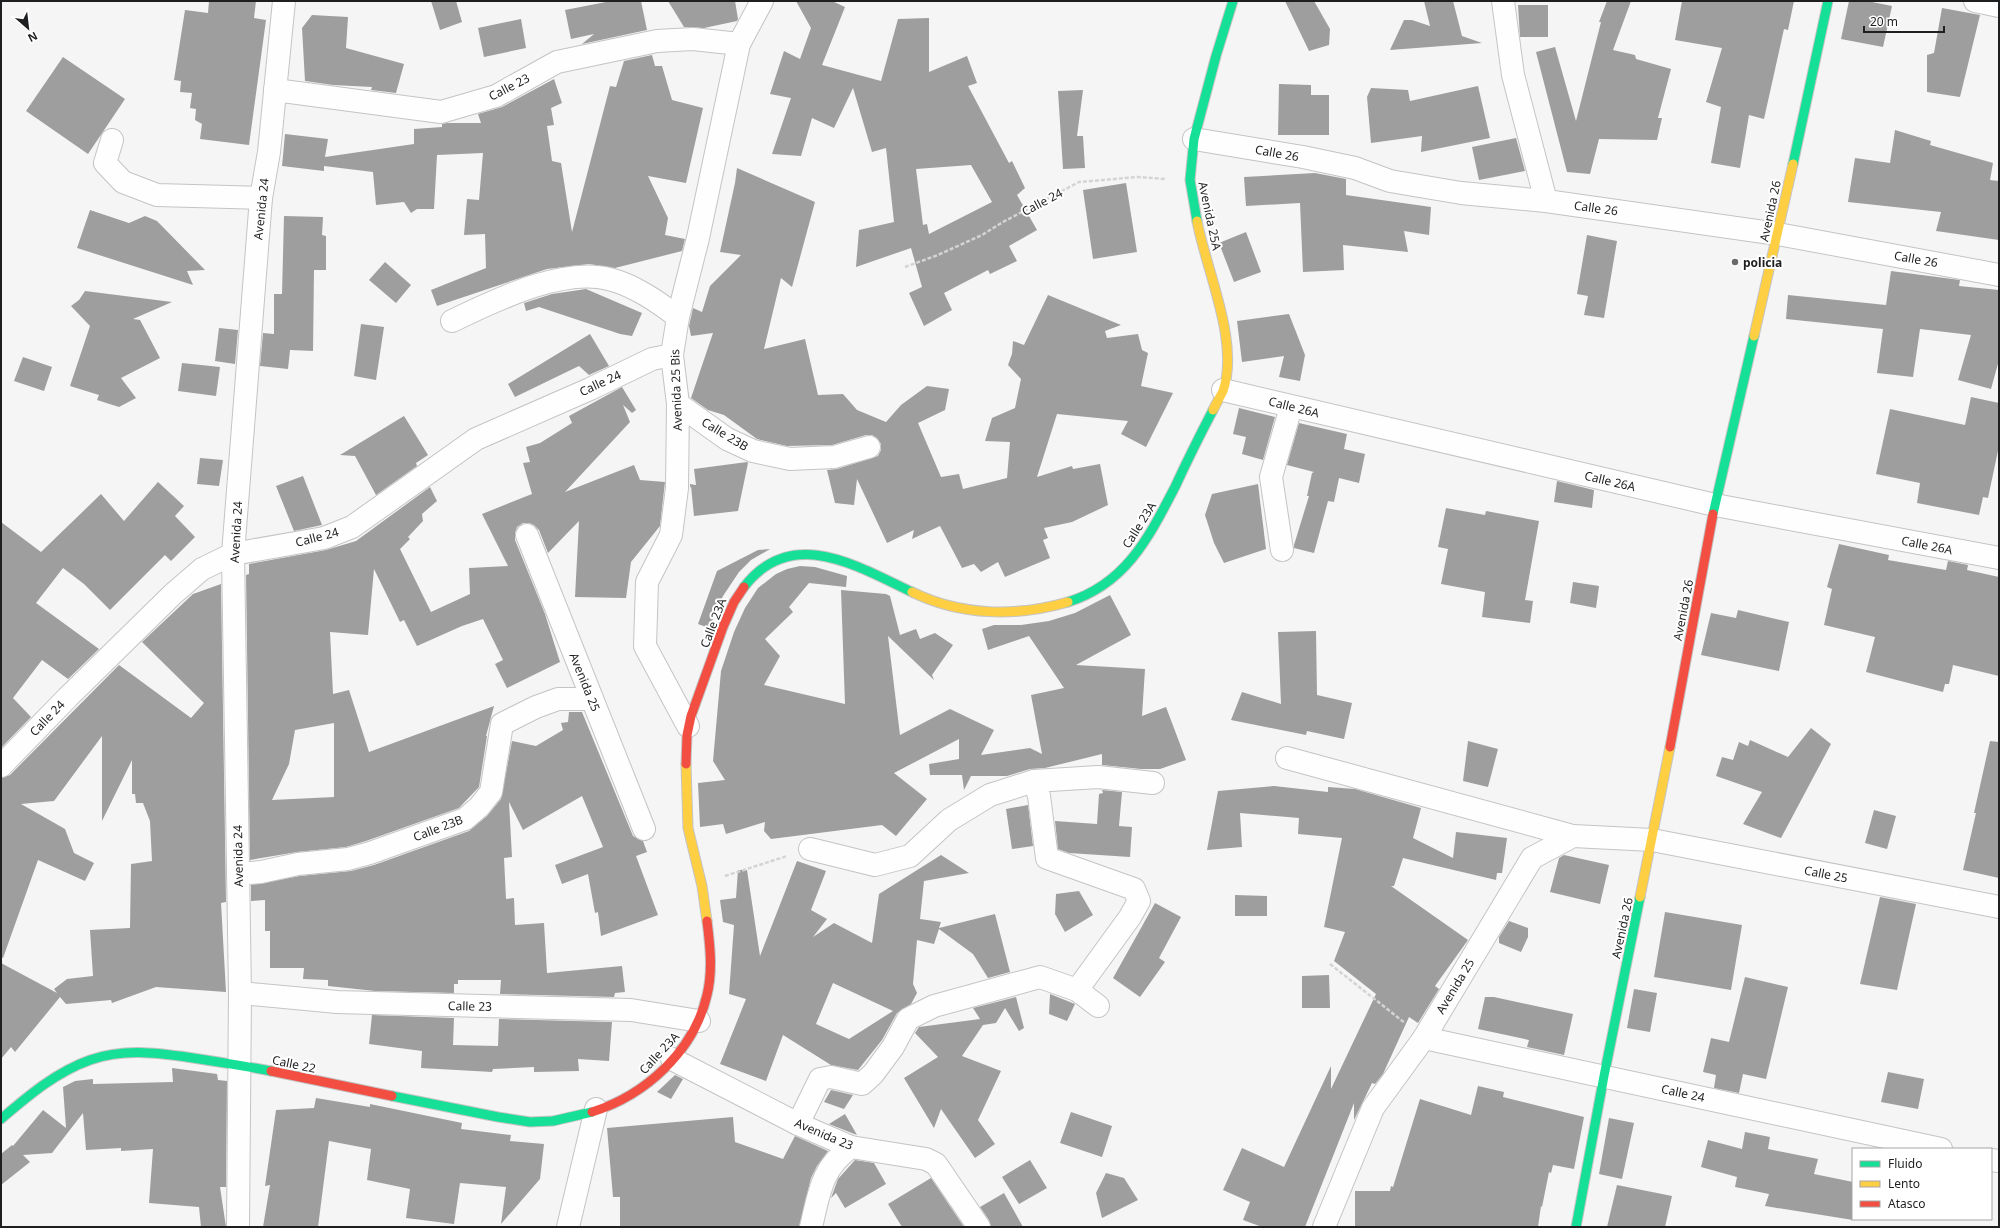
<svg xmlns="http://www.w3.org/2000/svg" width="2000" height="1228" viewBox="0 0 2000 1228" font-family="'Noto Sans',sans-serif">
	<rect width="100%" height="100%" fill="#f5f5f6"/>
	<g fill="#9e9e9f" fill-rule="evenodd">
		<polygon points="209,1 256,1 254,18 266,20 249,145 200,139 202,124 195,120 196,109 190,108 192,93 180,92 181,81 174,80 185,10 208,13"/>
		<polygon points="431,1 456,1 462,22 440,30"/>
		<polygon points="611,1 641,1 647,30 582,44 594,34 571,39 565,10"/>
		<polygon points="668,1 735,1 738,19 737,21 704,28 684,27"/>
		<path d="M796,1H832L845,7L822,65L881,81L898,19L929,18V72L967,56L977,83L968,86L1009,163L1012,161L1025,188L1017,195L1037,230L1009,246L1017,261L990,274L988,270L944,293L952,310L924,326L909,293L922,287L911,248L856,267L859,230L894,222L886,148L872,152L853,88L834,128L812,118L801,156L772,154L791,98L770,94L784,51L800,59L811,28ZM971,165L992,202L929,234L927,224L923,225L916,169Z"/>
		<polygon points="1285,1 1314,1 1330,29 1329,45 1309,51"/>
		<polygon points="1424,1 1453,1 1462,36 1482,43 1390,50 1404,20 1412,20 1430,26"/>
		<polygon points="1607,1 1631,1 1613,50 1635,55 1636,59 1671,69 1658,118 1662,118 1657,140 1599,139 1590,174 1567,172 1536,52 1555,47 1576,121 1601,22 1599,22"/>
		<polygon points="1682,1 1794,1 1788,30 1784,29 1764,119 1749,115 1740,168 1711,163 1721,107 1706,102 1722,48 1675,40"/>
		<polygon points="1849,1 1867,1 1892,6 1883,47 1841,39"/>
		<polygon points="1518,5 1548,5 1548,37 1520,37"/>
		<polygon points="1942,8 1980,15 1960,97 1927,92 1927,55 1934,53"/>
		<polygon points="312,15 348,17 346,48 404,64 396,93 371,90 372,87 333,85 305,81 302,28"/>
		<polygon points="521,19 526,48 484,57 478,28"/>
		<polygon points="652,55 655,66 662,66 672,100 703,108 686,183 648,176 668,218 665,235 685,239 682,251 615,268 589,264 547,269 437,306 431,290 486,268 485,234 464,235 467,199 479,200 483,153 437,155 434,209 417,209 411,213 404,202 376,205 373,172 324,166 324,171 282,166 285,134 328,139 325,157 414,144 414,129 442,127 442,124 447,123 481,123 478,114 502,107 554,79 562,103 551,108 554,125 547,126 552,161 561,163 572,232 610,86 616,87 624,61"/>
		<polygon points="63,57 125,99 88,154 26,111"/>
		<polygon points="1279,84 1311,85 1311,95 1329,95 1329,135 1278,135"/>
		<polygon points="1478,86 1490,138 1421,152 1422,136 1371,143 1367,97 1371,88 1408,90 1410,101"/>
		<polygon points="1083,90 1077,136 1083,136 1085,168 1063,169 1058,91"/>
		<polygon points="1895,130 1931,141 1930,145 1993,163 1990,180 1999,181 1999,240 1936,231 1941,212 1848,202 1855,158 1890,163"/>
		<polygon points="1516,138 1525,171 1479,180 1472,147"/>
		<polygon points="737,168 815,202 792,287 781,278 764,349 805,339 818,395 843,394 857,410 886,422 901,405 927,386 949,389 945,410 918,423 941,477 959,474 963,489 1007,478 1010,442 985,441 992,418 1015,408 1021,379 1008,365 1012,354 1013,341 1024,345 1048,295 1121,325 1105,331 1107,338 1138,334 1142,350 1148,353 1141,386 1173,393 1146,447 1121,434 1128,421 1057,414 1037,477 1072,466 1073,469 1100,464 1108,505 1072,522 1044,528 1048,538 1043,540 1050,558 1005,577 998,562 981,572 974,564 962,568 940,526 912,539 914,530 887,543 857,479 854,505 835,503 827,470 837,469 878,456 881,450 881,444 877,438 872,435 866,435 832,445 787,446 757,439 724,415 708,410 691,398 713,333 691,336 689,326 693,308 702,312 710,286 741,255 720,252 735,183"/>
		<polygon points="1315,173 1346,179 1346,195 1431,207 1429,235 1404,231 1408,252 1343,245 1344,270 1303,272 1300,203 1246,206 1244,177"/>
		<polygon points="1126,183 1137,252 1093,259 1083,190"/>
		<polygon points="90,210 129,223 145,216 157,221 205,270 187,271 193,285 77,248"/>
		<polygon points="284,216 323,217 322,235 326,236 326,270 314,270 313,351 290,350 288,369 260,366 263,333 274,334 274,294 282,294"/>
		<polygon points="1246,232 1261,272 1234,282 1219,243"/>
		<polygon points="1587,235 1617,241 1604,318 1584,315 1588,296 1577,294"/>
		<polygon points="385,262 411,285 396,303 369,280"/>
		<polygon points="1891,271 1960,280 1959,286 1999,290 1999,360 1991,389 1958,380 1971,335 1920,329 1913,377 1877,373 1883,329 1786,319 1788,295 1886,305"/>
		<polygon points="586,289 642,313 632,336 620,334 539,307 526,311 524,303 552,294"/>
		<polygon points="85,291 172,302 133,319 140,320 160,358 121,378 136,398 119,407 97,400 99,395 70,386 90,326 71,306 79,300"/>
		<polygon points="1289,314 1305,355 1300,381 1279,377 1284,356 1242,362 1237,321"/>
		<polygon points="361,324 384,327 376,380 354,376"/>
		<polygon points="219,328 238,330 235,364 215,361"/>
		<polygon points="590,334 609,366 589,375 579,366 515,397 508,384"/>
		<polygon points="23,357 52,367 44,391 14,381"/>
		<polygon points="182,363 220,367 216,396 178,391"/>
		<path d="M622,387L636,410L632,413L623,405L630,422L565,492L634,465L640,480L665,482L660,526L631,562L626,598L575,597L579,521L548,553L539,530L534,525L529,523H523L517,527L515,533V540L545,614L560,662L507,688L495,664L503,660L483,619L462,626L417,646L404,620L400,622L374,569L368,635L330,632L333,694L349,690L369,752L494,706L486,736H487L479,787L459,808L366,841L346,847L297,852L250,860L246,575L249,574V564L326,550L356,541L430,487L437,501L422,514L423,521L408,537L410,539L400,549L431,612L470,594L469,568L508,566L482,514L532,494L523,463L530,462L526,447L540,443L572,423L569,416ZM334,723V797L272,800L289,764L295,730Z"/>
		<polygon points="1971,397 1999,403 1999,446 1988,498 1983,497 1979,515 1917,503 1920,483 1876,474 1890,409 1965,425"/>
		<polygon points="1239,408 1275,417 1263,460 1242,454 1246,437 1233,434"/>
		<polygon points="404,416 428,455 416,463 417,466 376,495 355,456 340,455"/>
		<polygon points="1299,423 1347,434 1344,449 1365,454 1359,483 1339,478 1334,502 1328,501 1314,553 1294,548 1294,545 1309,496 1307,496 1312,473 1314,472 1287,465"/>
		<polygon points="200,458 223,460 219,486 197,484"/>
		<polygon points="747,462 748,463 738,511 694,516 691,486 690,488 690,484 696,485 694,469"/>
		<polygon points="303,476 322,525 294,531 276,486"/>
		<polygon points="1557,481 1594,490 1592,508 1554,502"/>
		<polygon points="158,482 184,506 175,516 195,537 171,561 165,555 110,610 84,584 63,568 36,603 99,649 68,679 42,660 13,698 31,717 1,748 1,522 41,552 101,494 124,521"/>
		<polygon points="1258,484 1266,549 1224,563 1214,543 1205,515 1212,494"/>
		<polygon points="1446,508 1485,515 1486,511 1539,521 1525,600 1533,601 1530,623 1482,617 1485,592 1441,584 1448,549 1438,547"/>
		<polygon points="1839,544 1889,555 1888,560 1946,570 1948,561 1968,565 1967,570 1999,577 1999,676 1953,665 1949,684 1945,684 1943,692 1866,672 1875,637 1824,625 1832,589 1827,587"/>
		<polygon points="770,549 751,560 739,572 723,596 709,628 698,624 717,571 758,550"/>
		<polygon points="800,566 815,567 847,576 846,587 809,583 789,607 793,612 765,639 780,656 764,685 845,704 841,590 886,594 890,596 900,635 916,629 920,639 935,633 953,645 932,675 934,680 888,636 900,735 950,709 994,730 981,755 1030,748 1042,754 1031,695 1064,688 1029,636 988,650 982,629 994,625 1021,625 1049,621 1075,613 1110,595 1131,635 1076,665 1145,669 1142,716 1166,707 1186,760 1160,769 1141,769 1102,765 1102,754 1045,768 1030,769 1007,776 971,776 964,790 962,775 930,775 929,764 959,759 959,739 894,773 927,799 896,836 882,825 771,839 764,831 765,822 726,834 723,824 700,827 698,783 725,780 713,761 721,671 734,632 745,608 758,588 776,574 787,569"/>
		<polygon points="1573,582 1599,586 1596,608 1570,603"/>
		<polygon points="221,584 226,902 221,903 226,992 156,987 112,1003 111,1000 66,1004 60,997 15,1052 11,1047 1,1059 1,963 57,993 54,989 67,979 93,976 90,930 130,928 131,864 152,861 150,821 143,803 136,803 135,794 132,794 132,760 102,821 102,736 54,801 21,804 65,829 74,853 94,863 85,881 38,860 3,958 1,957 1,778 10,775 119,665 191,718 204,703 142,642 193,594"/>
		<polygon points="1738,610 1789,622 1779,671 1701,655 1711,613 1736,618"/>
		<polygon points="1316,631 1317,695 1352,703 1344,739 1307,731 1306,735 1231,720 1242,692 1281,704 1278,632"/>
		<polygon points="569,712 582,712 633,836 643,841 647,852 636,856 658,915 601,936 598,912 595,913 588,874 562,884 555,865 603,847 582,796 523,830 509,802 512,857 504,858 506,899 514,898 515,925 544,923 547,973 622,966 625,992 615,993 614,997 500,994 501,980 458,980 458,984 454,984 454,993 375,991 328,986 328,980 303,979 304,968 270,968 270,931 265,931 265,900 251,901 251,885 300,876 351,871 374,865 469,831 487,816 501,799 512,741 536,746 563,730 561,723 568,722"/>
		<polygon points="1811,728 1831,744 1781,838 1743,824 1762,792 1716,776 1722,757 1733,760 1739,742 1748,746 1750,740 1788,757"/>
		<polygon points="1468,741 1498,749 1488,787 1463,781"/>
		<polygon points="1990,741 1999,742 1999,878 1963,870 1976,813 1974,813"/>
		<polygon points="1274,786 1328,792 1328,787 1355,789 1421,808 1413,838 1453,858 1456,832 1507,838 1502,873 1497,873 1496,880 1403,858 1394,886 1391,886 1468,940 1435,986 1439,989 1418,1023 1409,1017 1383,1074 1375,1084 1372,1083 1354,1120 1354,1103 1305,1227 1262,1227 1243,1220 1250,1202 1223,1190 1242,1148 1284,1167 1331,1066 1331,1089 1376,994 1334,961 1345,932 1324,927 1342,838 1298,834 1299,818 1240,813 1242,847 1207,850 1218,791"/>
		<polygon points="1102,790 1122,792 1119,826 1132,827 1130,857 1069,853 1058,849 1055,821 1097,824 1099,794 1103,793"/>
		<polygon points="1028,805 1033,846 1012,849 1006,809"/>
		<polygon points="1874,810 1896,816 1887,849 1865,843"/>
		<path d="M941,855L969,873L924,881L920,919L941,922L939,928L995,914L1010,972L988,978L973,954L939,929L934,944L917,940L913,984L917,993L911,1004L897,1013L882,1040L858,1070L831,1065L783,1035L766,1081L720,1064L746,999L729,994L734,925L723,922L720,900L736,898L738,870H747L760,956L797,861L826,871L811,910L827,919L813,937L834,923L872,943L879,894ZM833,983L893,1011L849,1039L816,1024Z"/>
		<polygon points="1564,855 1609,865 1600,904 1550,892 1559,858"/>
		<polygon points="1079,891 1093,915 1065,932 1055,914 1056,894"/>
		<polygon points="1235,895 1267,896 1267,916 1235,916"/>
		<polygon points="1880,897 1916,904 1897,990 1860,984"/>
		<polygon points="1155,903 1181,917 1159,958 1165,962 1140,997 1113,978"/>
		<polygon points="1665,912 1742,925 1731,990 1654,977"/>
		<polygon points="1509,921 1528,928 1528,937 1521,952 1499,943 1499,937"/>
		<polygon points="1329,975 1330,1008 1302,1008 1302,976"/>
		<polygon points="1745,977 1788,987 1766,1079 1743,1074 1739,1093 1714,1088 1716,1075 1703,1072 1711,1038 1729,1042"/>
		<polygon points="1634,989 1657,993 1650,1032 1627,1028"/>
		<polygon points="1050,994 1075,1004 1067,1021 1049,1014"/>
		<polygon points="1016,997 1024,1028 1019,1031 1005,1008 996,1023 983,1025 962,1056 1001,1071 978,1120 995,1144 975,1158 941,1109 934,1128 904,1078 938,1057 915,1033 919,1027 980,1019 973,1008"/>
		<polygon points="1485,997 1494,997 1573,1014 1564,1055 1527,1047 1529,1040 1478,1029"/>
		<polygon points="372,1015 454,1018 453,1045 498,1046 499,1019 612,1022 609,1061 578,1059 579,1071 534,1072 534,1067 493,1069 492,1072 421,1068 422,1051 369,1044"/>
		<polygon points="172,1068 217,1074 218,1080 227,1081 226,1187 220,1187 226,1227 201,1227 199,1207 149,1203 153,1149 121,1151 121,1148 86,1150 83,1113 52,1153 23,1155 30,1162 1,1185 1,1154 12,1145 13,1146 43,1110 66,1128 63,1087 75,1081 93,1079 93,1084 173,1082"/>
		<polygon points="1888,1072 1924,1079 1918,1109 1881,1102"/>
		<polygon points="675,1075 683,1079 671,1099 657,1092"/>
		<polygon points="1478,1086 1504,1092 1503,1097 1584,1117 1574,1169 1553,1165 1551,1173 1549,1172 1542,1207 1541,1206 1538,1227 1355,1227 1355,1191 1390,1191 1391,1186 1393,1187 1420,1099 1471,1115"/>
		<polygon points="831,1090 853,1095 844,1109 824,1102"/>
		<polygon points="316,1098 370,1107 370,1104 462,1123 461,1129 511,1135 510,1141 544,1144 540,1179 501,1224 506,1187 460,1183 454,1224 406,1218 410,1189 367,1180 371,1149 329,1141 318,1227 263,1227 270,1185 265,1186 276,1110 314,1108"/>
		<polygon points="1071,1112 1112,1126 1102,1157 1060,1143"/>
		<polygon points="845,1114 857,1135 829,1124"/>
		<polygon points="733,1117 735,1142 783,1159 795,1136 828,1151 817,1166 811,1178 799,1227 620,1227 620,1197 613,1197 607,1128"/>
		<polygon points="1609,1118 1634,1123 1622,1179 1599,1174"/>
		<polygon points="1745,1132 1770,1137 1768,1149 1818,1159 1814,1174 1853,1182 1853,1220 1765,1206 1769,1194 1735,1187 1737,1177 1701,1167 1708,1140 1742,1149"/>
		<polygon points="855,1160 874,1163 886,1184 845,1208 836,1193 831,1198 838,1179"/>
		<polygon points="1030,1160 1047,1188 1019,1204 1002,1177"/>
		<polygon points="1106,1173 1124,1178 1138,1200 1102,1218 1096,1193"/>
		<polygon points="931,1178 964,1227 902,1227 888,1204"/>
		<polygon points="1617,1185 1672,1196 1665,1227 1607,1227"/>
		<polygon points="1004,1193 1023,1227 991,1227 989,1220 980,1207"/>
	</g>
	<g fill="none" stroke-linecap="round" stroke-linejoin="round">
		<defs>
			<g id="street">
				<polyline points="1503,1 1513,75 1546,201"/>
				<polyline points="1975,1 1999,6"/>
				<polyline points="275,90 441,112 496,96 557,62 657,41 693,39 739,44"/>
				<polyline points="1194,139 1303,157 1355,168 1390,181 1461,193 1546,201 1778,234 1999,275"/>
				<polyline points="112,140 105,163 123,182 157,195 261,198"/>
				<path d="M452,321C494,301 561,267 609,279C634,285 658,302 678,317"/>
				<polyline points="1223,390 1715,505 1999,558"/>
				<polyline points="678,404 727,439 753,451 790,459 834,457 869,447"/>
				<polyline points="527,535 644,829"/>
				<polyline points="1282,550 1271,477 1291,407"/>
				<polyline points="688,726 645,646 647,582 671,535 677,488 678,404 672,355 678,317 698,238 739,44 762,1"/>
				<polyline points="1287,758 1573,836"/>
				<polyline points="1,766 68,697 173,594 202,569 233,554 324,538 352,527 476,439 590,389 652,359 672,355"/>
				<polyline points="810,849 875,865 910,856 949,820 990,795 1034,781"/>
				<polyline points="238,874 261,872 298,864 348,859 370,853 465,819 479,807 491,792 502,724 536,707 558,699 592,699"/>
				<polyline points="1077,990 1130,917 1139,901 1134,889 1047,858 1039,796 1034,781 1098,777 1153,783"/>
				<polyline points="240,993 337,1002 631,1010 699,1021"/>
				<polyline points="1424,1038 1941,1149"/>
				<polyline points="672,1059 798,1124 851,1147 926,1159 936,1164 979,1227"/>
				<polyline points="798,1124 820,1079 831,1077 862,1084 873,1074 893,1047 908,1019 934,1006 1040,977 1077,990 1098,1006"/>
				<polyline points="1991,1160 1999,1161"/>
				<polyline points="238,1227 240,993 233,554 261,198 269,152 284,1"/>
				<polyline points="568,1227 596,1109"/>
				<path d="M811,1227C819,1194 821,1168 851,1147"/>
				<polyline points="1324,1227 1373,1108 1424,1038 1532,858 1573,836 1652,840 1999,907"/>
			</g>
			<g id="fast">
				<polyline points="1793,164 1828,1"/>
				<polyline points="1197,221 1190,180 1194,139 1216,56 1233,1"/>
				<polyline points="1713,514 1754,336"/>
				<path d="M744,587C791,525 857,566 912,592"/>
				<path d="M1068,602C1126,584 1149,537 1175,487C1187,461 1200,435 1213,410"/>
				<polyline points="392,1096 498,1117 530,1122 553,1121 592,1112"/>
				<path d="M1,1119C28,1096 56,1072 90,1060C125,1048 157,1053 193,1058C219,1062 245,1066 271,1071"/>
				<polyline points="1576,1227 1604,1076 1640,897"/>
			</g>
			<g id="slow">
				<path d="M1197,221C1206,270 1240,342 1223,391C1220,397 1216,404 1213,410"/>
				<polyline points="1754,336 1793,164"/>
				<path d="M912,592C961,616 1016,617 1068,602"/>
				<polyline points="686,764 688,828 702,886 707,921"/>
				<polyline points="1640,897 1670,747"/>
			</g>
			<g id="jam">
				<polyline points="1670,747 1713,514"/>
				<polyline points="686,764 687,735 691,716 723,627 734,602 744,587"/>
				<polyline points="271,1071 392,1096"/>
				<path d="M592,1112C646,1095 694,1051 707,995C713,971 710,945 707,921"/>
			</g>
		</defs>
		<use href="#street" stroke="#c4c4c5" stroke-width="24"/>
		<use href="#fast" stroke="#c4c4c5" stroke-width="11"/>
		<use href="#slow" stroke="#c4c4c5" stroke-width="11"/>
		<use href="#jam" stroke="#c4c4c5" stroke-width="11"/>
		<g stroke="#d4d4d4" stroke-width="2.5" stroke-dasharray="4 2" stroke-linecap="butt">
			<polyline points="905,267 938,255 982,235 1003,222 1079,182 1138,177 1165,179"/>
			<polyline points="725,876 787,856"/>
			<polyline points="1330,964 1405,1023"/>
		</g>
		<use href="#street" stroke="#fefefe" stroke-width="22"/>
		<use href="#fast" stroke="#16e098" stroke-width="9"/>
		<use href="#slow" stroke="#ffcf43" stroke-width="9"/>
		<use href="#jam" stroke="#f24e42" stroke-width="9"/>
	</g>
	<circle fill="#696a6b" stroke="#fff" stroke-width="1.5" cx="1735" cy="262" r="4"/>
	<g text-anchor="middle" dominant-baseline="central" stroke-width="4" stroke-linejoin="round" paint-order="stroke">
		<g font-size="12" fill="#1e1f20" stroke="#fff">
			<text transform="translate(509 87) rotate(-27)">Calle 23</text>
			<text transform="translate(1277 153) rotate(10)">Calle 26</text>
			<text transform="translate(1042 202) rotate(-28)">Calle 24</text>
			<text transform="translate(1596 208) rotate(8)">Calle 26</text>
			<text transform="translate(261 209) rotate(-84)">Avenida 24</text>
			<text transform="translate(1770 211) rotate(-78)">Avenida 26</text>
			<text transform="translate(1210 216) rotate(78)">Avenida 25A</text>
			<text transform="translate(1916 259) rotate(10)">Calle 26</text>
			<text transform="translate(600 383) rotate(-25)">Calle 24</text>
			<text transform="translate(676 390) rotate(-92)">Avenida 25 Bis</text>
			<text transform="translate(1294 407) rotate(14)">Calle 26A</text>
			<text transform="translate(725 434) rotate(31)">Calle 23B</text>
			<text transform="translate(1610 481) rotate(13)">Calle 26A</text>
			<text transform="translate(1139 525) rotate(-58)">Calle 23A</text>
			<text transform="translate(236 532) rotate(-87)">Avenida 24</text>
			<text transform="translate(317 537) rotate(-15)">Calle 24</text>
			<text transform="translate(1927 545) rotate(11)">Calle 26A</text>
			<text transform="translate(1683 610) rotate(-79)">Avenida 26</text>
			<text transform="translate(713 623) rotate(-69)">Calle 23A</text>
			<text transform="translate(585 682) rotate(68)">Avenida 25</text>
			<text transform="translate(47 718) rotate(-46)">Calle 24</text>
			<text transform="translate(438 828) rotate(-21)">Calle 23B</text>
			<text transform="translate(238 856) rotate(-91)">Avenida 24</text>
			<text transform="translate(1826 874) rotate(11)">Calle 25</text>
			<text transform="translate(1622 928) rotate(-78)">Avenida 26</text>
			<text transform="translate(1455 986) rotate(-59)">Avenida 25</text>
			<text transform="translate(470 1006) rotate(1)">Calle 23</text>
			<text transform="translate(659 1053) rotate(-47)">Calle 23A</text>
			<text transform="translate(294 1064) rotate(12)">Calle 22</text>
			<text transform="translate(1683 1093) rotate(12)">Calle 24</text>
			<text transform="translate(824 1134) rotate(23)">Avenida 23</text>
		</g>
		<g font-size="12" font-weight="bold" fill="#1e1f20" stroke="#fff" text-anchor="start">
			<text x="1743" y="262">policia</text>
		</g>
	</g>
	<rect width="2000" height="1228" fill="none" stroke="#1e1f20" stroke-width="4"/>
	<rect x="1852" y="1148" width="140" height="72" fill="#ffffff" stroke="#a5a5a6"/>
	<rect x="1860" y="1161" width="20" height="6" fill="#16e098" stroke="#a5a5a6"/>
	<text x="1888" y="1168" font-size="12" fill="#1e1f20">Fluido</text>
	<rect x="1860" y="1181" width="20" height="6" fill="#ffcf43" stroke="#a5a5a6"/>
	<text x="1888" y="1188" font-size="12" fill="#1e1f20">Lento</text>
	<rect x="1860" y="1201" width="20" height="6" fill="#f24e42" stroke="#a5a5a6"/>
	<text x="1888" y="1208" font-size="12" fill="#1e1f20">Atasco</text>
	<g transform="translate(28 28) rotate(152)" stroke="#ffffff" stroke-width="3" paint-order="stroke">
	<path d="M0-3L7 15L0 10L-7 15Z" fill="#1e1f20"/>
	<text y="-6" font-size="11" font-weight="bold" text-anchor="middle" fill="#1e1f20">N</text>
	</g>
	<path d="M1864 26v6h80v-6" fill="none" stroke="#1e1f20" stroke-width="2"/>
	<text x="1870" y="26" font-size="12" fill="#1e1f20" stroke="#ffffff" stroke-width="3" paint-order="stroke">20 m</text>
</svg>
